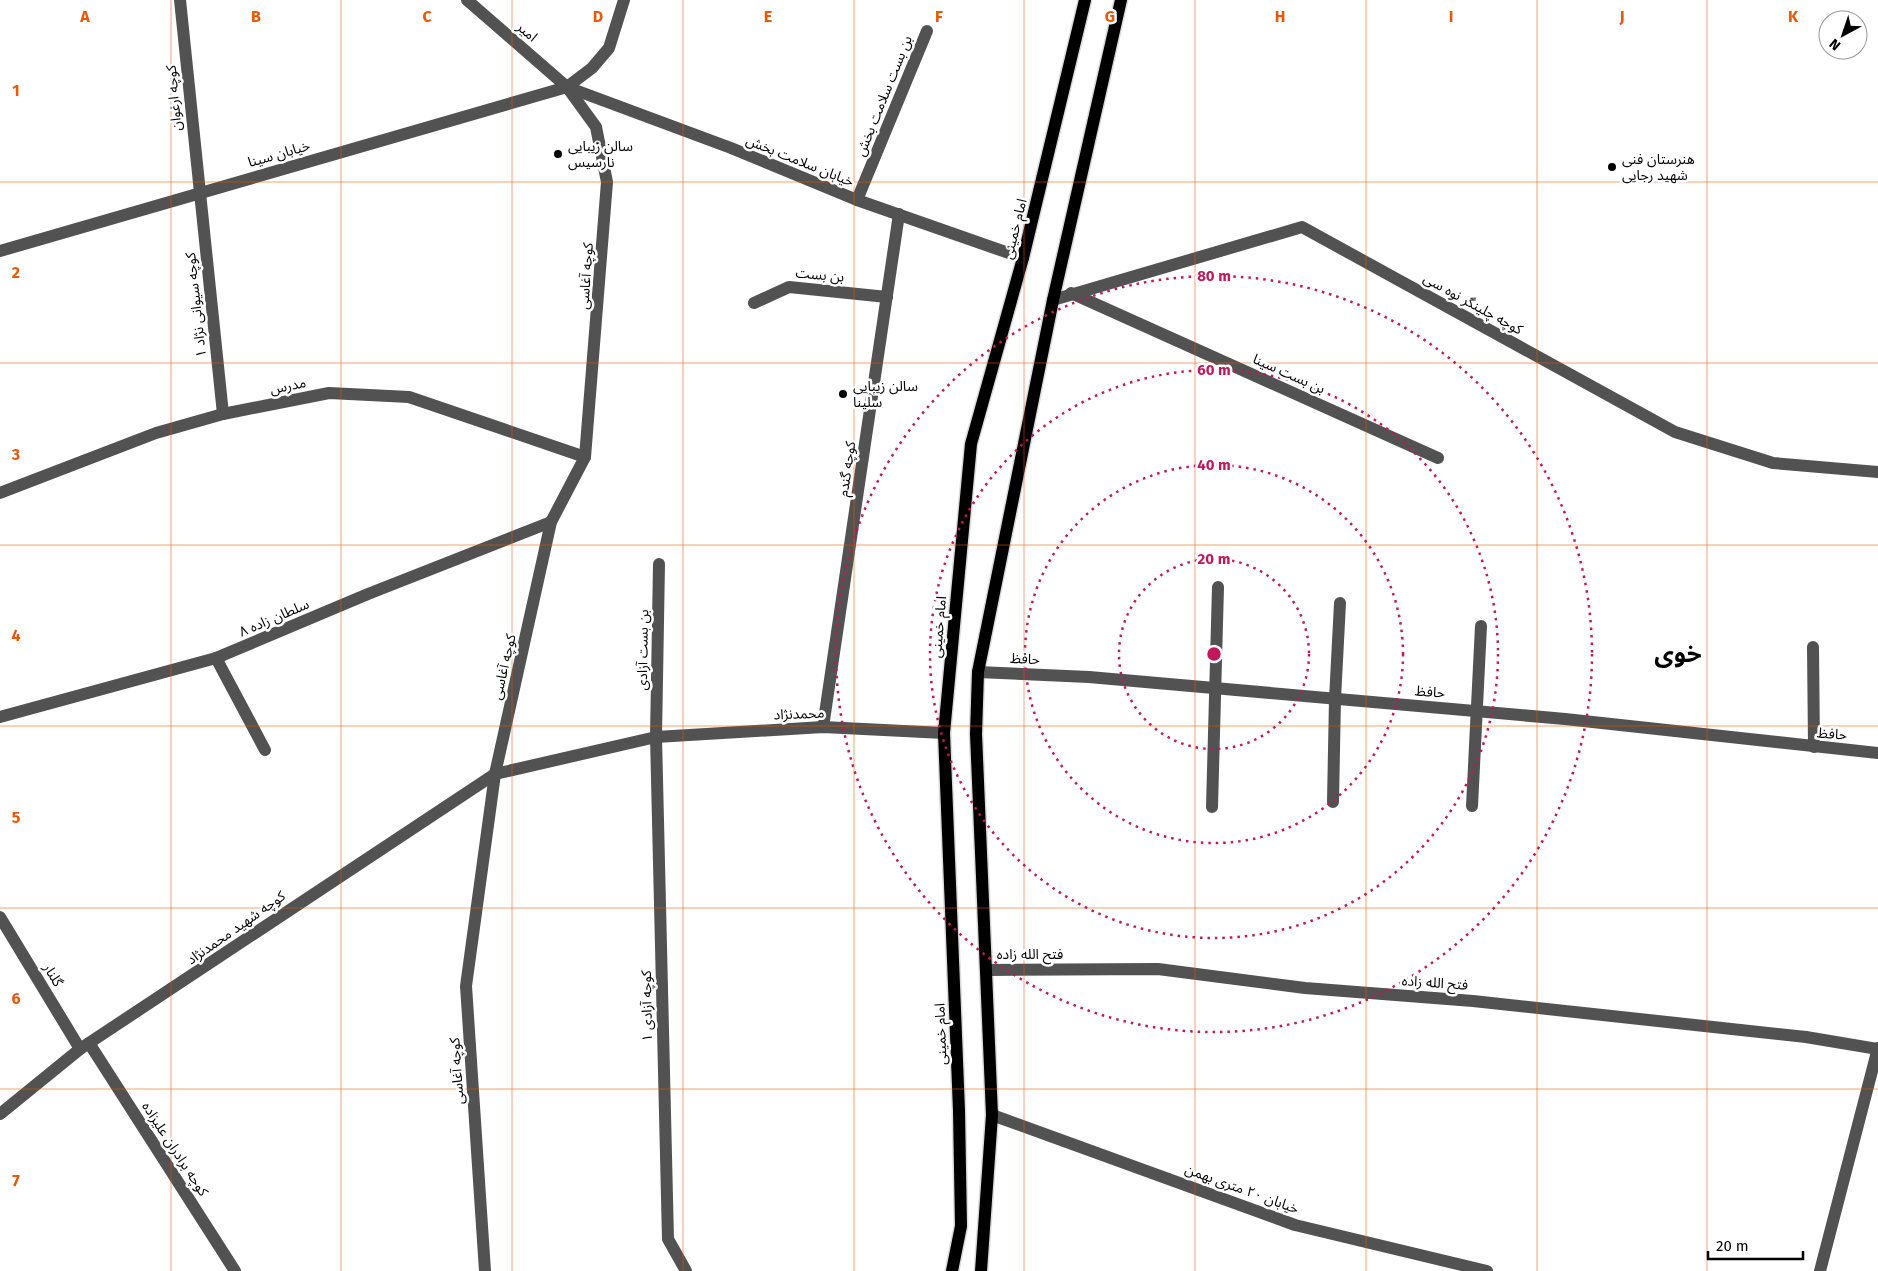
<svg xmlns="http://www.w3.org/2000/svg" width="1878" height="1271" viewBox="0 0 1878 1271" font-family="'Fira Sans','Noto Sans Arabic',sans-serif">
	<rect width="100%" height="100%" fill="#fff"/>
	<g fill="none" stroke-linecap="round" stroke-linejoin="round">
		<defs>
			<g id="major">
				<polyline points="952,1271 961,1226 959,1111 944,733 971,444 1023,258 1085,0"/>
				<polyline points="981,1271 992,1115 976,734 978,672 1053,300 1121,0"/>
			</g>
		</defs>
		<use href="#major" stroke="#dbdbdb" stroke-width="15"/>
		<g stroke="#525252" stroke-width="12">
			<polyline points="180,0 223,414"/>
			<polyline points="467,0 567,87 596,127 607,182 585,457 551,522 495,774 466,986 485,1271"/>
			<polyline points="567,87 731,148 857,200 1023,258"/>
			<polyline points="857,200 927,31"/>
			<polyline points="0,251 567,87 592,68 609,48 624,0"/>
			<polyline points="1071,293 1438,458"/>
			<polyline points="1053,300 1302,227 1675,432 1773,463 1878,472"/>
			<polyline points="754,303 789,287 887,297"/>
			<polyline points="0,493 156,433 223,414 329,393 409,397 585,457"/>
			<polyline points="659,564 656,737 668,1239 686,1271"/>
			<polyline points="1813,647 1814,747"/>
			<polyline points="216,658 265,750"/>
			<polyline points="978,672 1089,677 1565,719 1878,753"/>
			<polyline points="0,717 216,658 368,594 551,522"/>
			<polyline points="823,727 899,214"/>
			<polyline points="1333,802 1335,699 1340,603"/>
			<polyline points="1472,806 1481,626"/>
			<polyline points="1212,807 1218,587"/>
			<polyline points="0,917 80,1049"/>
			<polyline points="987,970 1158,969 1305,988 1473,1001 1806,1037 1878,1049"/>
			<polyline points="89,1043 235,1271"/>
			<polyline points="0,1114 80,1049 495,774 656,737 823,727 944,733"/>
			<polyline points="992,1115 1295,1225 1487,1271"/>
			<polyline points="1820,1271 1878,1048"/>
		</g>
		<use href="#major" stroke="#000" stroke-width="12"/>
	</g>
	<path fill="none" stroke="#e8590c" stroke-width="1" stroke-opacity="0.55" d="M171,0V1271M341,0V1271M512,0V1271M683,0V1271M854,0V1271M1024,0V1271M1195,0V1271M1366,0V1271M1537,0V1271M1707,0V1271M0,182H1878M0,363H1878M0,545H1878M0,726H1878M0,908H1878M0,1089H1878"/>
	<g fill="none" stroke="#c2185b" stroke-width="2.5" stroke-dasharray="2.5 5">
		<circle cx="1214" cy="654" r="95"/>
		<circle cx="1214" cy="654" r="189"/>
		<circle cx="1214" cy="654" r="284"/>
		<circle cx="1214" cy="654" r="378"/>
	</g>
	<g fill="#000" stroke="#fff" stroke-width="2">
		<circle cx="558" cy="154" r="5"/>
		<circle cx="1612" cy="167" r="5"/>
		<circle cx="843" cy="394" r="5"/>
	</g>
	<g text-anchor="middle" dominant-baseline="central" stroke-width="5" stroke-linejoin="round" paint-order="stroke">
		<g font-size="14" fill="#000" stroke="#fff">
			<text transform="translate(527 32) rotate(41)">امیر</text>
			<text transform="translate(884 96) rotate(-68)">بن بست سلامت بخش</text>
			<text transform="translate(174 98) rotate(-95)">کوچه ارغوان</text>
			<text transform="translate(279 154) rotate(-16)">خیابان سینا</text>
			<text transform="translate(800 161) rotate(22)">خیابان سلامت بخش</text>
			<text transform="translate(1015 229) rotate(-76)">امام خمینی</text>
			<text transform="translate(820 275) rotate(5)">بن بست</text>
			<text transform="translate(586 276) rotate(-86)">کوچه آغاسی</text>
			<text transform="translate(1473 304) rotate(29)">کوچه چلینگر نوه سی</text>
			<text transform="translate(196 305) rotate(-96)">کوچه سیوانی نژاد ۱</text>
			<text transform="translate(1289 374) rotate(24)">بن بست سینا</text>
			<text transform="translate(288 386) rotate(-11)">مدرس</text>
			<text transform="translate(847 469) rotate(-82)">کوچه گندم</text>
			<text transform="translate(274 618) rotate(-23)">سلطان زاده ۸</text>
			<text transform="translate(939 627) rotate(-85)">امام خمینی</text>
			<text transform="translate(643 650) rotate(-89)">بن بست آزادی</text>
			<text transform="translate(1025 659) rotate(3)">حافظ</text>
			<text transform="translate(504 667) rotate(-77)">کوچه آغاسی</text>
			<text transform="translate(1430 692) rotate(5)">حافظ</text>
			<text transform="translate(799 714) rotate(-2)">محمدنژاد</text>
			<text transform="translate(1832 734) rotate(5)">حافظ</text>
			<text transform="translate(236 928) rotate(-35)">کوچه شهید محمدنژاد</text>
			<text x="1030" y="954">فتح الله زاده</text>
			<text transform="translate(53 975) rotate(59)">گلنار</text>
			<text transform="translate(1435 983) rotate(4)">فتح الله زاده</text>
			<text transform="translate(647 1006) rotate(-91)">کوچه آزادی ۱</text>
			<text transform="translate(941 1034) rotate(-92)">امام خمینی</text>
			<text transform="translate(457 1071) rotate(-94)">کوچه آغاسی</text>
			<text transform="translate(175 1149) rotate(57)">کوچه برادران علیزاده</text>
			<text transform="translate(1242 1189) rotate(20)">خیابان ۲۰ متری بهمن</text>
		</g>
		<g font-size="14" fill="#000" stroke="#fff" text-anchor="start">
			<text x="568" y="146">سالن زیبایی<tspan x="568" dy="16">نارسیس</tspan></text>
			<text x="1622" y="159">هنرستان فنی<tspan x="1622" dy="16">شهید رجایی</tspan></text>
			<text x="853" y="386">سالن زیبایی<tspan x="853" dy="16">سلینا</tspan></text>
		</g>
		<g font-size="24" font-weight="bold" fill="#000" stroke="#fff">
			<text x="1678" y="654">خوی</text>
		</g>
	</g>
	<g font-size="16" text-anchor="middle" font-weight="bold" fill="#e8590c" stroke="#fff" stroke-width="5" stroke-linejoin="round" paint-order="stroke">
		<text x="85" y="22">A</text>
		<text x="256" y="22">B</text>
		<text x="427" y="22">C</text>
		<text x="598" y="22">D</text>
		<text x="768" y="22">E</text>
		<text x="939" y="22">F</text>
		<text x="1110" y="22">G</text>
		<text x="1280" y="22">H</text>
		<text x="1451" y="22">I</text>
		<text x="1622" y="22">J</text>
		<text x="1793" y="22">K</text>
		<text x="16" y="96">1</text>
		<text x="16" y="278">2</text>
		<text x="16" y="460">3</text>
		<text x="16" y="641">4</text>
		<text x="16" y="823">5</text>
		<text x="16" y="1004">6</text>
		<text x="16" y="1186">7</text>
	</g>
	<circle cx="1214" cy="654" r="8" fill="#c2185b" stroke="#fff" stroke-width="2.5"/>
	<g font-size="15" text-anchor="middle" font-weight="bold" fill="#c2185b" stroke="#fff" stroke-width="5" stroke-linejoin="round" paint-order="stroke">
		<text x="1214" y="281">80 m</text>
		<text x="1214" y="375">60 m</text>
		<text x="1214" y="470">40 m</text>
		<text x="1214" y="564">20 m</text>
	</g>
	<g transform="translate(1843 35) rotate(220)"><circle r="24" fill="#ffffff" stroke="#999999"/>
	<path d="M0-4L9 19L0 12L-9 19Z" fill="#000000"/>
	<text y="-8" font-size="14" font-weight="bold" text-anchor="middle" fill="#000000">N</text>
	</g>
	<path d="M1708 1251v8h95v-8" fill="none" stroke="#000000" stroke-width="2.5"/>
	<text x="1716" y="1251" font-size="15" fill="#000000" stroke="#ffffff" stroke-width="4" paint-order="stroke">20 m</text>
</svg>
